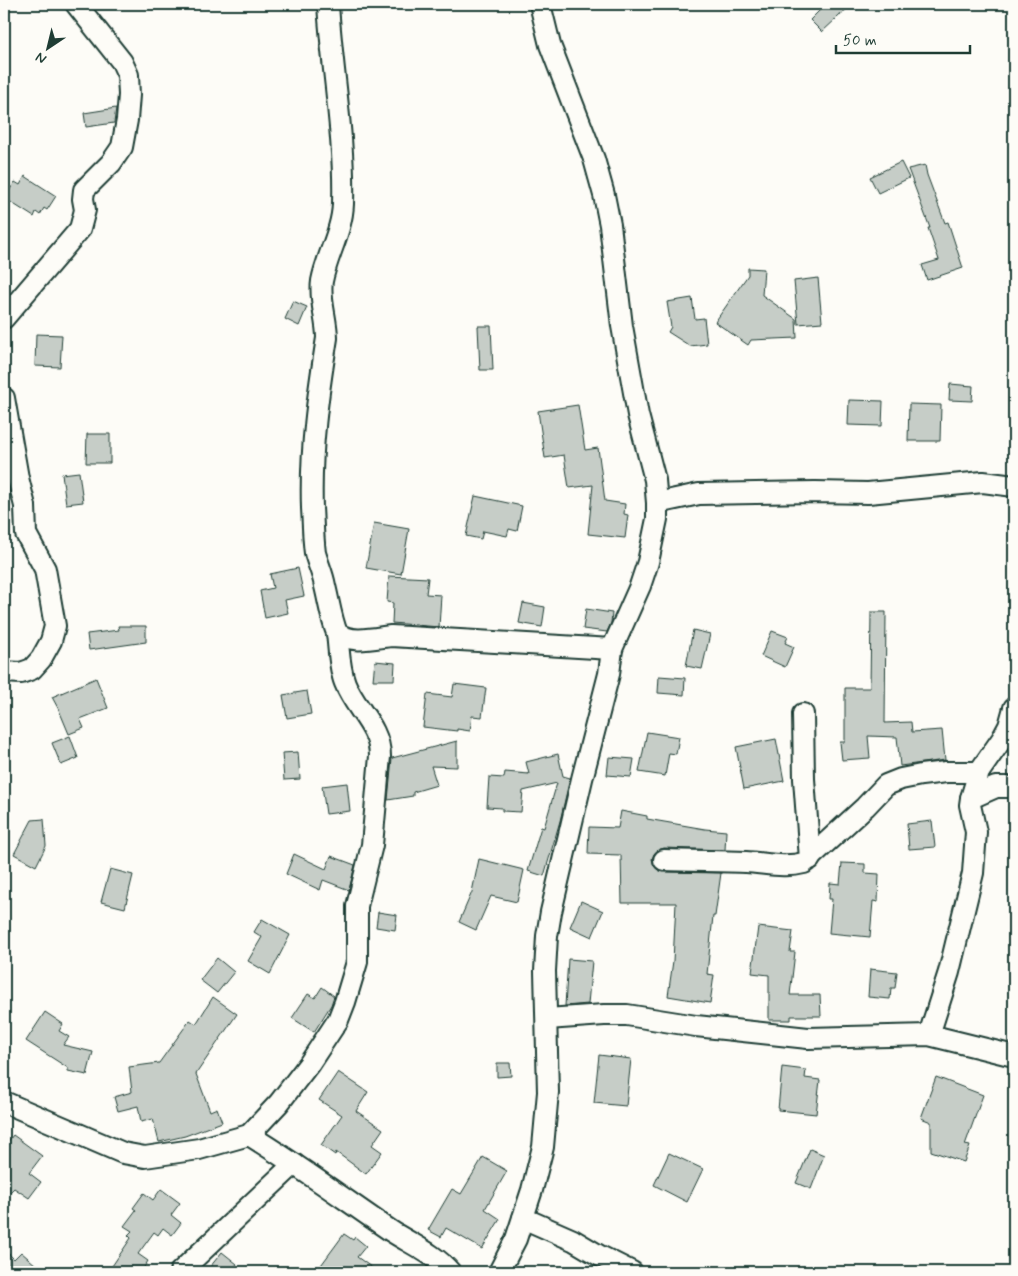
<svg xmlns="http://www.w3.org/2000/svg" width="1018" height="1276" viewBox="0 0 1018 1276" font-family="Mynerve,sans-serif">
	<rect width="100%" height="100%" fill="#fdfcf7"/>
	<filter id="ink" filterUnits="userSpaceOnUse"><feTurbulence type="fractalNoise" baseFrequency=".02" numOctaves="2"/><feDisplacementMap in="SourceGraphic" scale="10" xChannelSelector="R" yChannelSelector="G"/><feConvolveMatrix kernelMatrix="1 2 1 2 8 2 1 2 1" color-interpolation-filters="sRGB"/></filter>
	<g filter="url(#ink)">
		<g fill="#c6cdc7" stroke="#1f3d34">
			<polygon points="826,4 852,4 822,32 810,20"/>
			<polygon points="116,108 114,123 86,127 84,113"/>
			<polygon points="901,162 909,178 878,193 870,177"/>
			<polygon points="925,165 927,175 945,223 948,222 963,268 927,280 922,265 939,260 928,228 930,228 908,169"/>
			<polygon points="25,176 56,196 47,210 44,208 40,215 36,212 34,217 4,198 15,182 20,185"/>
			<polygon points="748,268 764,269 762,295 796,319 797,338 751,340 748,345 715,322 748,275"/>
			<polygon points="818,278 822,322 798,324 794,281"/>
			<polygon points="692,298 695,319 704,318 707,344 690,346 668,332 671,327 667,302"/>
			<polygon points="293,301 307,307 299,326 285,319"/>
			<polygon points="478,326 491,326 493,370 480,370"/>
			<polygon points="36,334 62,335 60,367 35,366"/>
			<polygon points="950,384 973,386 972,401 949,400"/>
			<polygon points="849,400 883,401 882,426 848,425"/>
			<polygon points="909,404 941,405 940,441 908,441"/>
			<polygon points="578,405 585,450 598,448 605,501 625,504 624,514 628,515 625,538 588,534 593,485 569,488 564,455 545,458 538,411"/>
			<polygon points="87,434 110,434 110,463 86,463"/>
			<polygon points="79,472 83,502 66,504 62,474"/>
			<polygon points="475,496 522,506 517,531 509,529 507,536 483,531 481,539 466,536"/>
			<polygon points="374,523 409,529 401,574 366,568"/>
			<polygon points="298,568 304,596 285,600 288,613 265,618 260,591 273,588 270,574"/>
			<polygon points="389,576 428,578 426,594 441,595 439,627 392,623 393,603 387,602"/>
			<polygon points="523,603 545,607 542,627 519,623"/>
			<polygon points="586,609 612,613 611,623 607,632 583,629"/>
			<polygon points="871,612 886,612 885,723 911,722 912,732 942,730 945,760 900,766 897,737 868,736 870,758 842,760 840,742 845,742 845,688 870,688"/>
			<polygon points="118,626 146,626 146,642 89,650 87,634 119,630"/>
			<polygon points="693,630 710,634 702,669 686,666"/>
			<polygon points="772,631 788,637 785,643 794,647 785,667 761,656"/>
			<polygon points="375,661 395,663 394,680 373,680"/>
			<polygon points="659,676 685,678 684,695 658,693"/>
			<polygon points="96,678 108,708 80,719 84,728 69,734 59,710 52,697"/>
			<polygon points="454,684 486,688 482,717 472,716 470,731 457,729 457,731 423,727 427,694 452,697"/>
			<polygon points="307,691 311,714 287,718 283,695"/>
			<polygon points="647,732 679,737 676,754 669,753 665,776 639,772"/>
			<polygon points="70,736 78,758 61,765 52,743"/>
			<polygon points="776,739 784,781 744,789 736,747"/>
			<polygon points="457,741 457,767 431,766 437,785 413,792 413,796 388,800 392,758"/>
			<polygon points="298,752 300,779 284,780 282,753"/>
			<polygon points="558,754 563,776 570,778 560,821 544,876 528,871 541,827 544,828 557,783 523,791 521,812 502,811 502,808 487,807 489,777 504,778 505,772 529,774 526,762"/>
			<polygon points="609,757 634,759 631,777 607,775"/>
			<polygon points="347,783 350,811 326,814 322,786"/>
			<polygon points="621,811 647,816 647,819 705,829 726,831 725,850 664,848 658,850 654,854 652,859 654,866 658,870 663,872 721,873 715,916 713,916 707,974 714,975 710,1003 668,996 673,961 676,903 622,903 621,855 588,854 589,827 618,828"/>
			<polygon points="44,819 46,846 36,866 14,854 32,820"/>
			<polygon points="932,821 935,847 909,849 907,824"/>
			<polygon points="294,854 326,869 331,856 355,865 349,890 323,880 320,890 286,874"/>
			<polygon points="479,859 524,870 517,902 491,896 476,930 459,922 472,892"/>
			<polygon points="842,863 865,864 865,873 879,874 878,902 873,901 870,937 829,933 832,899 829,899 830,883 840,884"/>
			<polygon points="110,869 133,875 125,908 101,902"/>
			<polygon points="581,901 603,911 592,937 570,927"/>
			<polygon points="378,912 397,915 395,930 376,927"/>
			<polygon points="262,919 290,935 270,974 248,961 262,937 254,932"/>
			<polygon points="758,927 793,931 790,952 795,952 790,995 820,995 821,1016 791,1016 791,1020 769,1020 769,975 752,973"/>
			<polygon points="217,958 234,972 217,993 200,980"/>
			<polygon points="568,959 592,961 588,1004 565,1006"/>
			<polygon points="870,969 897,972 895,988 891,988 890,999 868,997"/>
			<polygon points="322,987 334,996 331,1005 314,1032 292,1018 308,994 315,998"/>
			<polygon points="213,997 237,1014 196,1074 210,1111 217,1108 222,1122 185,1136 159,1142 153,1119 141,1122 138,1106 118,1111 114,1097 132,1092 129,1067 159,1063 190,1020 196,1024"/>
			<polygon points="45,1012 63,1024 59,1031 69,1037 63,1045 93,1052 87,1075 68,1071 68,1068 26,1041"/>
			<polygon points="599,1055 631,1059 626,1106 594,1103"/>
			<polygon points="497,1063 510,1063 511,1076 497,1077"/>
			<polygon points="782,1067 806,1070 805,1078 820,1080 816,1114 778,1110"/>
			<polygon points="338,1072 368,1092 356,1111 383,1129 372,1145 382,1152 366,1174 336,1152 335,1155 321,1145 342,1115 319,1100"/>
			<polygon points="936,1077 983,1095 965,1145 970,1146 964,1162 931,1151 931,1122 921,1118"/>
			<polygon points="13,1135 42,1156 29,1173 41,1182 29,1198 14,1188 4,1198 4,1147"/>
			<polygon points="810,1149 824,1155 811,1189 796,1183"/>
			<polygon points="669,1153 703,1169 687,1202 654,1185"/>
			<polygon points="483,1157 507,1171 485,1209 500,1219 482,1249 446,1228 441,1237 428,1230 452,1189 461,1194"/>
			<polygon points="161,1189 180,1203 171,1215 181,1223 172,1235 163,1228 158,1235 154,1232 138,1254 148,1261 141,1272 108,1272 131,1238 128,1235 132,1231 124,1226 136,1210 133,1208 144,1193 153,1200"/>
			<polygon points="344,1234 353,1240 355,1237 366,1246 357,1257 378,1272 316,1272"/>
			<polygon points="4,1249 14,1259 21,1252 44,1272 4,1272"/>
			<polygon points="222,1252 237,1264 231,1272 206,1272"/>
		</g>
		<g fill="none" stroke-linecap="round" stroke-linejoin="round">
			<defs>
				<g id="minor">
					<path d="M328,4C332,71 345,137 343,204C342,231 327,255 322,281C319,300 327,319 327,338C318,394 310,450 312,508C313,523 313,538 315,553C318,564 323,574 325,586C329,602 331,618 337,633C351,644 374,638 391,636L612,649"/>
					<polyline points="4,318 80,229 85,210 83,199 84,190 111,163 122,147 127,120 129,95 128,75 122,62 76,4"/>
					<polyline points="4,398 18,478 25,506 26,534 45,569 55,626 51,641 41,659 32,669 21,673 4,672"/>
					<polyline points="657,503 699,494 815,492 868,493 983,482 1014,486"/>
					<polyline points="803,714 804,779 810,859"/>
					<polyline points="971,798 996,787 1014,787"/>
					<path d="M664,860C692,861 719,861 746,862C765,863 785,868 804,863L865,807L886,785L901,779L921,775L946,772H979"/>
					<polyline points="547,1019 604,1015 627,1015 696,1026 808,1038 929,1035 1014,1056"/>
					<polyline points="929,1035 949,972 973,873 976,832 970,805 971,798 979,772 1002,739 1009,726 1014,708"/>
					<path d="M4,1102L123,1153L145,1157L199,1149L249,1135L279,1103L309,1064L338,1020L345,1002L357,962V906L372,845L380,756C380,727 355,709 345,683C339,668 339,649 337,633"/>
					<path d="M249,1135C298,1165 344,1199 391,1231C411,1244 435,1254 450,1272"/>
					<polyline points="523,1218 573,1240 600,1256 632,1272"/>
					<polyline points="180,1272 294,1164"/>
					<polyline points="499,1272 516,1239 532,1190 543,1147 548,1092 545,971 547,936 551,912 582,779 609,674 612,649 640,586 648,562 657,519 657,503 655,480 638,415 622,326 610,225 604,195 594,159 550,45 540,4"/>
				</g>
			</defs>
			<use href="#minor" stroke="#1f3d34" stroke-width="24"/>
			<use href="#minor" stroke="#fdfcf7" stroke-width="20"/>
		</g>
	</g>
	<rect width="1018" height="1276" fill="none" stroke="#fdfcf7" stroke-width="20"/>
	<rect x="10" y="10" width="998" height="1256" fill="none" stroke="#1f3d34" stroke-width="2" filter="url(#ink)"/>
	<g transform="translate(48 48) rotate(215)" stroke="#fdfcf7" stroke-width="4" paint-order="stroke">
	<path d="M0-4L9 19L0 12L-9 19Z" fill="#1f3d34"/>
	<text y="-8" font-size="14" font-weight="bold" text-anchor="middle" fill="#1f3d34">N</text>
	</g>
	<path d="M836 45v8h134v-8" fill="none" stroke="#1f3d34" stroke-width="2.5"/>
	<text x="843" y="45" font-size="15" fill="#1f3d34" stroke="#fdfcf7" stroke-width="4" paint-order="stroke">50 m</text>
</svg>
